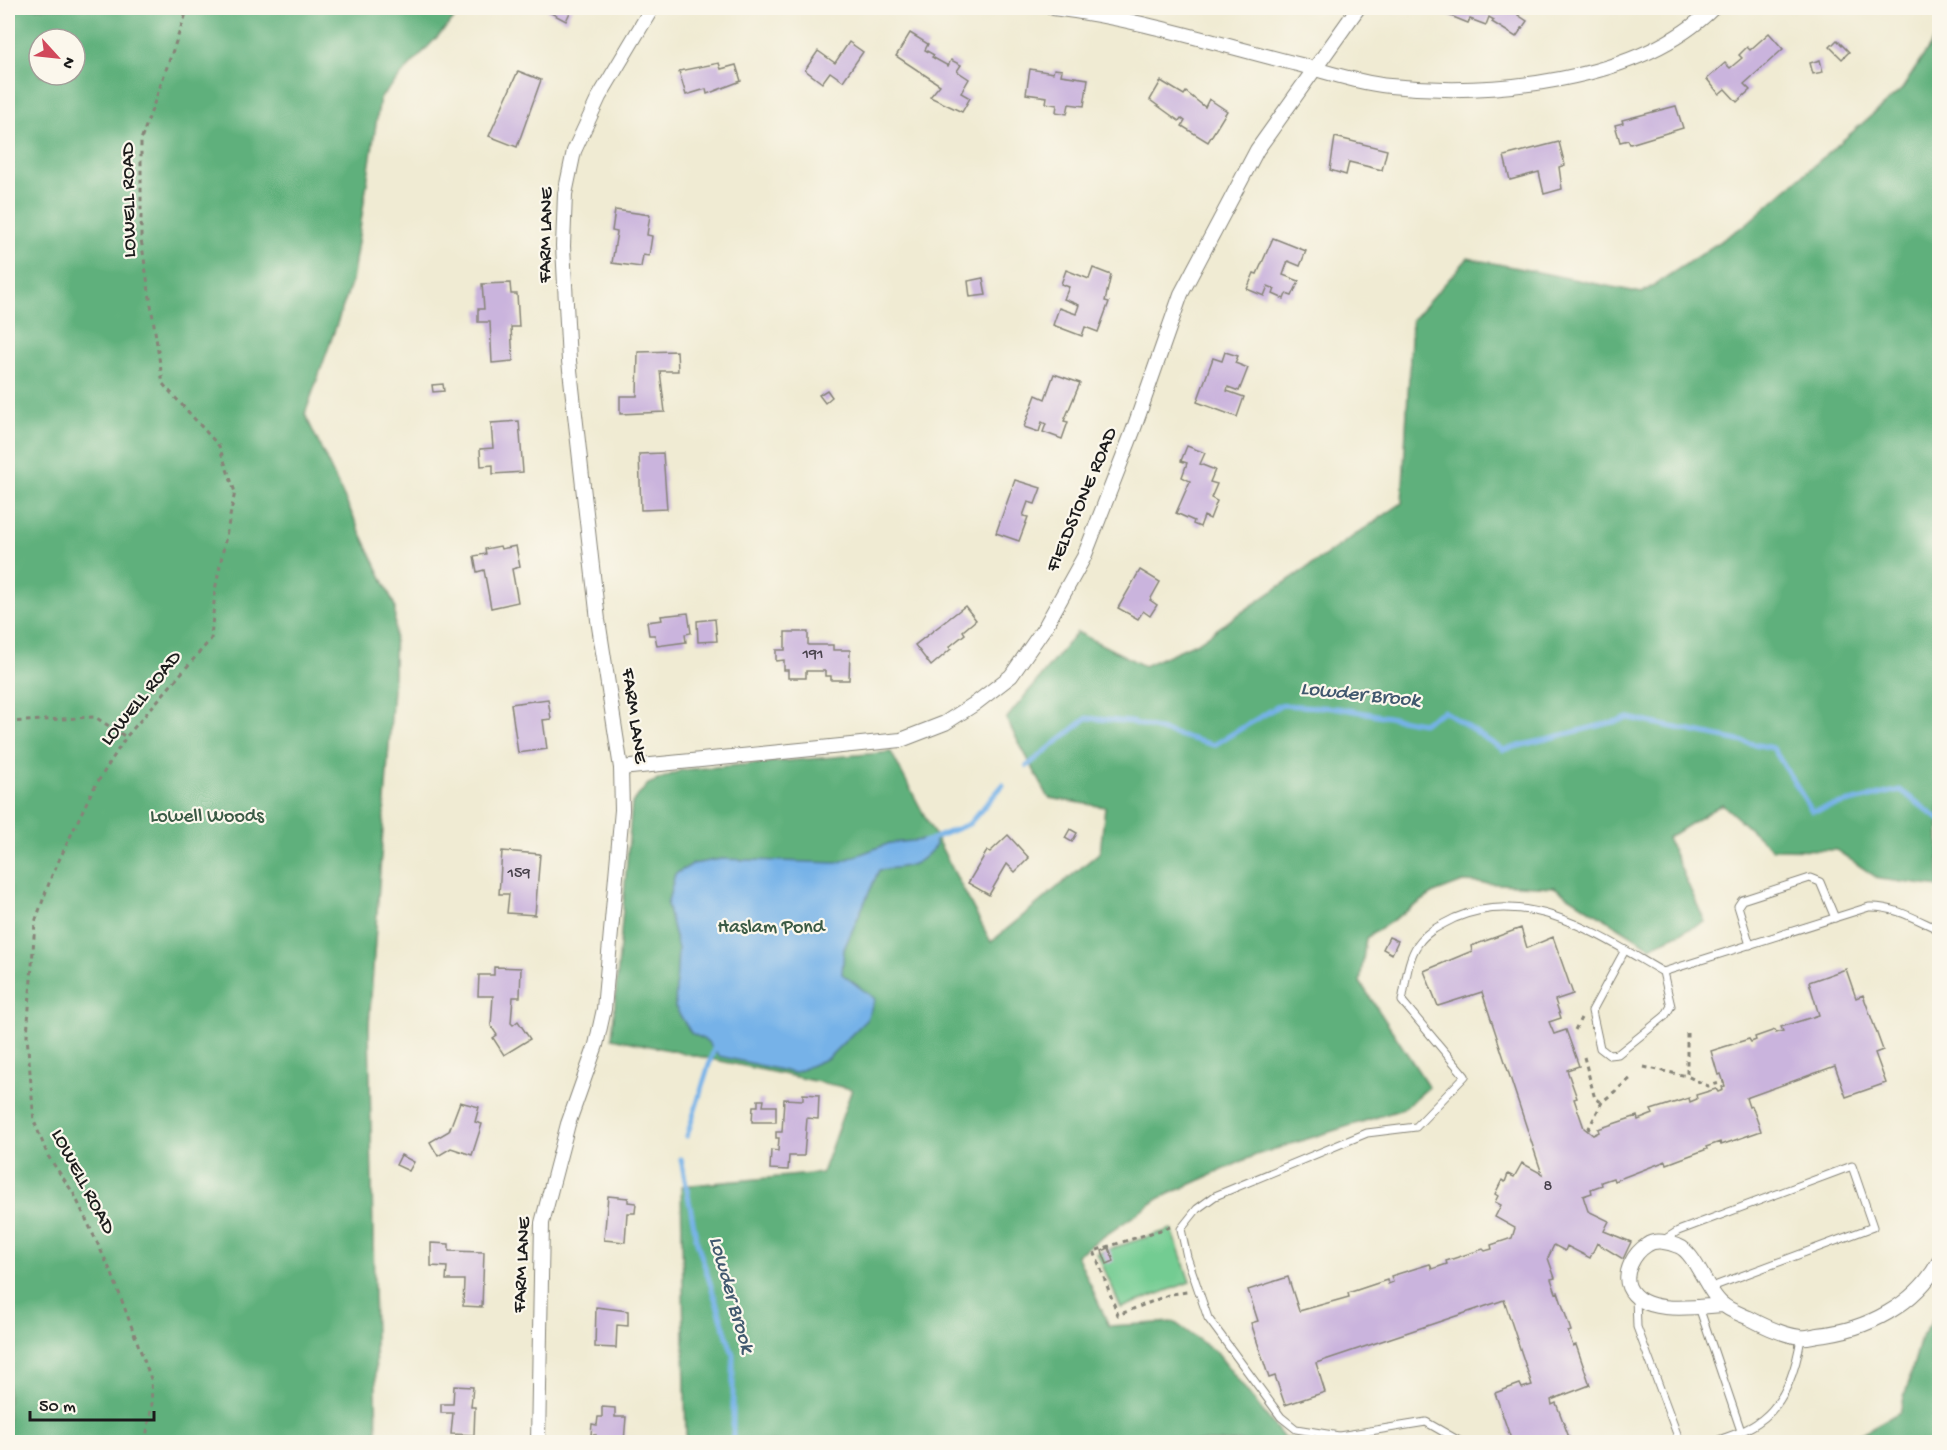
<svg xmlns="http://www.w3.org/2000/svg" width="1947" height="1450" viewBox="0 0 1947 1450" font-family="'Gochi Hand',sans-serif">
	<rect width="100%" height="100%" fill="#fbf7ec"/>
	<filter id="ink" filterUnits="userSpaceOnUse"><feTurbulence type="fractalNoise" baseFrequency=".0167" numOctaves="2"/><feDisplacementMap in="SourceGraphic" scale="12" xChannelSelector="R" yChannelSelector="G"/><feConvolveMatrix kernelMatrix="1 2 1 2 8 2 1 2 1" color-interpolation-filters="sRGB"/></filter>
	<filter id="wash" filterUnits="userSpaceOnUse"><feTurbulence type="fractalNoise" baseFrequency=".008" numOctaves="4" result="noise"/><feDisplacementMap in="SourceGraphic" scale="24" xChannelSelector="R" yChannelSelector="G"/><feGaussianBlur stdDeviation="1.35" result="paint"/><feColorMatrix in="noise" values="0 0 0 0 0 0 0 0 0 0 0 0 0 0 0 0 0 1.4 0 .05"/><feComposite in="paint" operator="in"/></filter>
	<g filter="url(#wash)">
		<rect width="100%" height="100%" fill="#f0ebd3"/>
		<polygon fill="#73cc92" stroke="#487457" stroke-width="1.5" points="1172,1229 1190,1282 1121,1308 1097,1253"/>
		<g fill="#5eb07c" stroke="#3d664c" stroke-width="1.5" fill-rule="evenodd">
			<path d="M8,8H437L454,19L380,98L352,281L305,414L395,606L394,675L369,1025L377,1442H8ZM39,39H75V75H39Z"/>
			<polygon points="1939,32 1939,887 1879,879 1836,850 1772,849 1722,804 1667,838 1705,922 1650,947 1554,887 1463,882 1434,893 1366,938 1360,982 1429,1087 1403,1109 1256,1155 1160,1198 1077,1255 1109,1326 1174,1322 1217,1353 1283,1437 1320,1442 686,1442 681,1186 822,1173 852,1089 612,1038 632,803 648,784 682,770 891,752 991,942 1100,852 1105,807 1049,798 1006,719 1077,632 1144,666 1198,642 1402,503 1412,320 1468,258 1642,293 1745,225 1902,89"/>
			<polygon points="1939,1311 1939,1442 1845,1442 1900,1412 1921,1338"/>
		</g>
		<path fill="#76b2e8" stroke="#496782" stroke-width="1.5" d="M934,839L936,845C917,869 907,866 879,870L844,949L842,974L875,999L867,1019L828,1058L794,1073L719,1056L707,1041L691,1033L675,1007L678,949L667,905L675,874L693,864L721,859L837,863L890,843Z"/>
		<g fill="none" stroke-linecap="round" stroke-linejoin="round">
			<g stroke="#76b2e8" stroke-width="5">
				<polyline points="1027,766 1087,718 1131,722 1214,745 1280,705 1337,708 1422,723 1444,711 1503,750 1629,718 1773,748 1812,811 1900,790 1940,820"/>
				<polyline points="924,842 969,824 1003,785"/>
				<polyline points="687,1136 715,1045"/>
				<polyline points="681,1159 697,1242 733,1355 733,1442"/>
			</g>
		</g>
		<g id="blocks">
			<g fill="#cab4dd">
				<polygon points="549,8 572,8 566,21 547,11"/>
				<polygon points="1431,8 1523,8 1518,15 1527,21 1516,37 1492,22 1494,20 1489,17 1486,25 1470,19 1468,23"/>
				<polygon points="910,33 928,44 925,50 934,55 932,57 948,66 951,60 961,65 957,71 969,79 961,93 970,98 962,112 930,97 940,85 896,56"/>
				<polygon points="1769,33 1783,49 1744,84 1750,90 1737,102 1725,89 1719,94 1707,79 1725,63 1730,68 1742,58 1739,55 1747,47 1750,50"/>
				<polygon points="1837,40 1849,52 1842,59 1830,47"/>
				<polygon points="849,42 863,52 843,81 830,72 822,83 805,70 818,51 835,63"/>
				<polygon points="1820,60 1823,72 1813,74 1810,63"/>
				<polygon points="719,63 721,69 736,65 741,81 707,94 706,89 686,95 679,71"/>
				<polygon points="1030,69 1053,73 1054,69 1062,70 1061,75 1088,79 1084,106 1069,104 1067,114 1056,112 1057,105 1046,103 1047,97 1026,94"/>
				<polygon points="518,71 541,80 517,147 489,136"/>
				<polygon points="1161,81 1184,95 1186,92 1205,107 1209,99 1227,111 1208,142 1182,126 1185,121 1181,118 1179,121 1150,100"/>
				<polygon points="1676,106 1683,128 1630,144 1628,140 1620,142 1615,125 1623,123 1622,120"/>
				<polygon points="1335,137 1387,150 1382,170 1349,162 1346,175 1330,170"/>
				<polygon points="1559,142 1565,165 1559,167 1562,189 1544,194 1539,172 1510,180 1504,156"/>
				<polygon points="615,210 650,215 647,235 652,236 649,256 643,255 641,267 612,263 617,232 612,231"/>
				<polygon points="1273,238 1306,251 1300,266 1288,261 1283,275 1299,281 1292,296 1286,294 1284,299 1273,294 1275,289 1268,286 1264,296 1247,289 1254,273 1257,274"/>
				<polygon points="1093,268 1111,275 1105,301 1109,302 1098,332 1085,327 1082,336 1053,325 1059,308 1076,314 1079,305 1064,299 1069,287 1061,284 1066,270 1089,279"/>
				<polygon points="983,278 986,295 970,297 968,281"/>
				<polygon points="510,283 511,294 517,294 519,327 511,327 513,361 492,363 490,322 478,322 478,309 484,309 482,284"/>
				<polygon points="677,351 678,371 660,371 665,412 620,414 620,396 637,396 638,352"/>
				<polygon points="1225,352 1238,356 1235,363 1248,368 1239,391 1228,387 1227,391 1244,397 1237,417 1197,402 1213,358 1222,361"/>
				<polygon points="1054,374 1080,383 1064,421 1068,422 1062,439 1043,432 1046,424 1042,422 1039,432 1024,427 1036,395 1045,399"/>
				<polygon points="443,384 444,391 433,392 432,385"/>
				<polygon points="827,390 832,397 825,403 819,395"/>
				<polygon points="519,421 523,472 493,474 493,465 481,466 480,449 493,448 491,423"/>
				<polygon points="1187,446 1205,453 1200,464 1215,470 1210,482 1217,484 1211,498 1217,501 1210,519 1204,516 1200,527 1193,524 1194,521 1176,513 1190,481 1182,477 1187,463 1181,461"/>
				<polygon points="663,453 667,509 641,510 639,454"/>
				<polygon points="1015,480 1041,488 1035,504 1028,502 1023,516 1028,517 1019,541 996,533"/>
				<polygon points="500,546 501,549 516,546 520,567 512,569 518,602 491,608 484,570 477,572 474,556 486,554 485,549"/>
				<polygon points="1140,570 1160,582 1150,600 1157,605 1150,616 1143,611 1138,619 1118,608"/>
				<polygon points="965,606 976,620 963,631 965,634 949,647 951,649 931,666 915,645"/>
				<polygon points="688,613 691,633 685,634 686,642 657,646 655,635 649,635 647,622 662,620 661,616"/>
				<polygon points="715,619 717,641 698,642 697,621"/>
				<polygon points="785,632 808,632 808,645 833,645 833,650 850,650 849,680 831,680 831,676 825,676 825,671 806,671 806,678 788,678 788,670 784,670 784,660 776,661 776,650 785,650"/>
				<polygon points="548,699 551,719 543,720 547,749 518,753 511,704"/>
				<polygon points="1070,829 1077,833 1072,842 1065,838"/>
				<polygon points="1008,835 1029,858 1015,872 1007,864 989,895 968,883 987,851 990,852"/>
				<polygon points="502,851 540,854 535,915 507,913 509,894 499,894"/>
				<polygon points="1521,928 1527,948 1553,937 1573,994 1555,1000 1561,1018 1549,1022 1554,1034 1566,1030 1579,1066 1567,1070 1577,1098 1574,1099 1584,1128 1593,1135 1599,1132 1598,1129 1637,1116 1638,1120 1653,1114 1651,1110 1689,1098 1690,1102 1697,1099 1696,1095 1716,1089 1718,1092 1723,1090 1722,1087 1725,1086 1721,1074 1718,1075 1711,1051 1749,1039 1751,1042 1756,1040 1755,1037 1775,1030 1776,1033 1783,1031 1781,1027 1819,1015 1809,982 1846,969 1856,998 1863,995 1883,1050 1875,1053 1886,1083 1846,1097 1835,1066 1746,1098 1749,1107 1752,1106 1761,1131 1721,1145 1720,1142 1706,1147 1707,1149 1667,1164 1666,1161 1614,1181 1613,1178 1601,1182 1602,1185 1591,1189 1592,1193 1583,1196 1588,1211 1609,1221 1604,1231 1631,1242 1623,1259 1597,1243 1590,1258 1567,1246 1565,1251 1554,1245 1548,1258 1555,1278 1551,1279 1556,1293 1558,1292 1571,1331 1568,1332 1573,1346 1576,1345 1590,1385 1551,1400 1552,1405 1556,1403 1570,1440 1566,1442 1512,1442 1495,1393 1520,1384 1522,1388 1532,1385 1504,1300 1316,1363 1325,1392 1285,1405 1275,1376 1269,1378 1251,1323 1258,1321 1248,1290 1288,1277 1299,1311 1349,1297 1348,1293 1387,1280 1388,1284 1393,1282 1391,1276 1430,1264 1432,1269 1447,1264 1446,1261 1483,1249 1485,1251 1492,1249 1491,1245 1512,1238 1515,1228 1495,1217 1501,1205 1495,1202 1498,1196 1495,1194 1502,1180 1505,1182 1508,1174 1514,1177 1522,1163 1542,1174 1482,992 1438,1006 1424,971 1472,951 1471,946"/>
				<polygon points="1389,937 1398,941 1392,954 1383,949"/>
				<polygon points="494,967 521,968 520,997 513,997 511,1023 513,1025 518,1021 530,1039 504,1055 493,1038 497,1035 491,1026 493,996 478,996 479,975 494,975"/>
				<polygon points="803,1094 819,1095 818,1119 807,1118 804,1156 789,1156 788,1170 770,1169 771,1150 778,1151 779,1138 776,1138 776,1132 782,1132 784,1099 803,1100"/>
				<polygon points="758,1100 764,1100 763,1106 776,1106 776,1122 752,1122 753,1106 758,1106"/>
				<polygon points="460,1102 479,1107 475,1122 482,1124 472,1155 451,1148 438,1156 430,1142 449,1131"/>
				<polygon points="401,1155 414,1162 409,1171 396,1165"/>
				<polygon points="608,1196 628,1198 628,1202 636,1203 635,1213 627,1213 625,1242 604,1240"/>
				<polygon points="431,1243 449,1244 449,1251 484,1252 482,1307 463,1306 464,1280 446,1280 447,1267 431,1266"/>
				<polygon points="1109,1248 1114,1261 1107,1264 1102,1251"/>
				<polygon points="596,1307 628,1311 628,1326 617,1325 616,1348 595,1347"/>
				<polygon points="454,1386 473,1387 471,1407 475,1407 474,1435 451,1434 453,1413 441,1413 441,1404 453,1404"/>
				<polygon points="602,1407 615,1408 615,1417 626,1417 624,1442 595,1442 596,1435 591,1435 592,1424 597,1425 598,1417 602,1417"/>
			</g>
		</g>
	</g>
	<g filter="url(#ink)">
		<use href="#blocks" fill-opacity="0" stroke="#868478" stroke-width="1.5"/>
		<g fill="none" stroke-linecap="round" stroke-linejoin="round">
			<defs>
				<g id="service">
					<polyline points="1750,945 1738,906 1742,900 1810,878 1820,882 1835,918"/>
					<polyline points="1625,950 1592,1011 1600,1048 1609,1055 1618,1054 1665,1016 1671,1006 1663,972"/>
					<polyline points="1662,1241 1678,1231 1852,1166 1873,1227 1709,1288"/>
					<polyline points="1636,1297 1637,1327 1680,1442"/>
					<polyline points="1699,1307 1741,1431"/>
					<path d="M1461,1442L1426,1422L1339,1436L1296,1429L1281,1417L1208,1318L1187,1257L1181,1229L1197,1209L1215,1196L1367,1133L1416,1127L1465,1076L1402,1001C1406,982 1407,960 1418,944C1427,931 1441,925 1455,918C1530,886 1600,936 1663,972L1869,907C1895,906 1917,920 1940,930"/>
					<path d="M1714,1442C1728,1436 1745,1432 1757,1423C1785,1405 1796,1369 1801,1338"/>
				</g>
				<g id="minor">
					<path d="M1053,8C1136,18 1217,44 1297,64C1327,72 1359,83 1390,86C1490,96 1638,83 1713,8"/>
					<polyline points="621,768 901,740 945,723 976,703 1011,676 1045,627 1084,557 1133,431 1181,294 1257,150 1358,8"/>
					<path d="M1722,1305C1697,1307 1642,1316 1629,1287C1623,1273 1634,1253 1647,1245C1655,1239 1669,1242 1678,1246C1695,1252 1706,1290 1721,1303C1728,1310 1740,1314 1749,1318C1764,1326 1783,1335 1800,1337C1805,1338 1812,1336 1818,1335C1866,1330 1916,1305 1940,1260"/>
					<polyline points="538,1442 542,1223 568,1124 596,1045 604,1009 622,810 621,768 598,620 569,361 563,246 565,194 574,151 599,97 652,8"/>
				</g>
			</defs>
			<use href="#service" stroke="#868478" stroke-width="9"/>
			<use href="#minor" stroke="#868478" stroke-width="16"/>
			<g stroke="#868478" stroke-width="3" stroke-dasharray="4.5 4.5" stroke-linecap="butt">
				<polyline points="8,722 95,717 126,737"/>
				<polyline points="1575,1030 1581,1018"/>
				<polyline points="1687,1033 1687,1076 1708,1086 1724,1082"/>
				<polyline points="1584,1057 1595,1099 1602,1102"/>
				<polyline points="1644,1067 1687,1076"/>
				<polyline points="1588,1130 1602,1102 1631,1078"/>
				<polyline points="1170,1227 1094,1251 1118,1315 1171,1294 1187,1292"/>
				<polyline points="145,1442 152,1406 151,1379 112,1274 74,1194 48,1156 34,1121 27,1036 35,922 52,875 92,791 126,737 211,639 215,590 235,492 219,446 163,384 141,239 141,140 188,8"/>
			</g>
			<use href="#service" stroke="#fff" stroke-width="7"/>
			<use href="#minor" stroke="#fff" stroke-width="14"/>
		</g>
	</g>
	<g text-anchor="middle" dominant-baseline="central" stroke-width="4.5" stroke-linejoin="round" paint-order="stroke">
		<g font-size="16" fill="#48424c">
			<text x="813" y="655">191</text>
			<text x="519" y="874">159</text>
			<text x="1548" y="1187">8</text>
		</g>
		<g font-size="20" fill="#1c1c1c" stroke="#fbf7ec">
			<text transform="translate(130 200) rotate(-91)">LOWELL ROAD</text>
			<text transform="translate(547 235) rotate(-89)">FARM LANE</text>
			<text transform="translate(1083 500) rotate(-67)">FIELDSTONE ROAD</text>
			<text transform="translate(142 699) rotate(-51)">LOWELL ROAD</text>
			<text transform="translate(633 716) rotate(82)">FARM LANE</text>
			<text transform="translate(82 1182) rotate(62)">LOWELL ROAD</text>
			<text transform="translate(523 1265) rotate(-87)">FARM LANE</text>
		</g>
		<g font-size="20" fill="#3a5a45" stroke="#fbf7ec">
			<text x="207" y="817">Lowell Woods</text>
			<text x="771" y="928">Haslam Pond</text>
		</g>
		<g font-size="21" font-style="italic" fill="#40586e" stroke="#fbf7ec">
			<text transform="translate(1360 696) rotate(6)">Lowder Brook</text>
			<text transform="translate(730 1295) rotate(74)">Lowder Brook</text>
		</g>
	</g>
	<rect width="1947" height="1450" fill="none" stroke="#fbf7ec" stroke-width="30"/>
	<g transform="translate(57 57) rotate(117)"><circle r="28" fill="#fbf7ec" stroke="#a29f99" stroke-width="1.5"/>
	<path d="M0-4.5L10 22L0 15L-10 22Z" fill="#d1495b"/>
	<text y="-9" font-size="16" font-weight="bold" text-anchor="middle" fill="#1c1c1c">N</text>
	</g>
	<path d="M30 1411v9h124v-9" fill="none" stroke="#1c1c1c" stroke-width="3"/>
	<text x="39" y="1411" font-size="18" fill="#1c1c1c" stroke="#fbf7ec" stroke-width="4.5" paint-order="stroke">50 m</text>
</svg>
